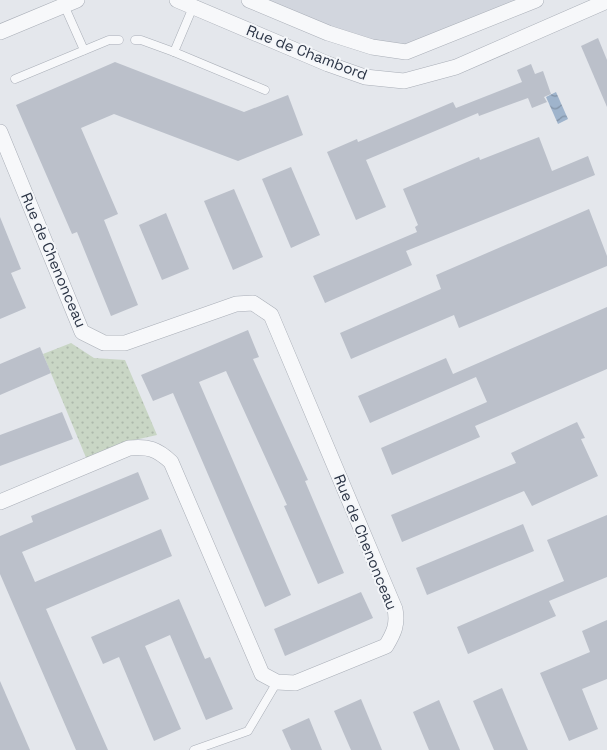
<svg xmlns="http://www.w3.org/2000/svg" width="607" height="750" viewBox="0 0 607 750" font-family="'Space Grotesk',sans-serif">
	<defs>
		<pattern id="park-dots" width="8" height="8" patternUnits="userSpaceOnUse" patternTransform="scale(1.25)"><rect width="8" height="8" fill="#c9d6c5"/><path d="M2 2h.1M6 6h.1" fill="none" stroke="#adb8ab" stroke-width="1.8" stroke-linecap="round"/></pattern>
		<pattern id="water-waves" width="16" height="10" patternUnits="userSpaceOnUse" patternTransform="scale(1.25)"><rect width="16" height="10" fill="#9fb4cc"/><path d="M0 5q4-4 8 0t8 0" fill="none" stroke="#8293a7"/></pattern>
	</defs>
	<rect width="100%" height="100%" fill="#e4e7ec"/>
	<polygon fill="#d2d6de" points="248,0 536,0 406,52"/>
	<polygon fill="url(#park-dots)" points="71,343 94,358 125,360 157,435 130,441 87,460 43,354"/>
	<polygon fill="url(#water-waves)" points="556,92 568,119 558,124 546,97"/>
	<g fill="#bbc0ca">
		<polygon points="598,38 607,60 607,107 581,46"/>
		<polygon points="115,62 244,112 288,95 303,135 238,161 114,114 81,128 118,214 104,220 138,305 111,316 77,232 72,234 16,105"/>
		<polygon points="531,64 535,74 543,71 551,94 544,97 547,102 532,108 528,98 479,116 478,113 366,160 386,207 356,220 327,152 357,139 358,142 453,102 456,108 522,82 517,70"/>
		<polygon points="539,137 552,171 588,156 595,175 406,251 412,265 325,303 313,276 417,232 415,227 418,225 403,189 479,157 480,160"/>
		<polygon points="291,167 320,235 291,248 262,179"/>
		<polygon points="234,189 263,257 233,270 204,201"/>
		<polygon points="589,209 607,256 607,266 459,328 454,315 351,359 340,333 441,289 436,275"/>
		<polygon points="166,213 189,269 162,280 139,225"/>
		<polygon points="0,217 21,269 11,273 26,308 0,319"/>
		<polygon points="607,307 607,369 475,426 480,437 392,475 381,448 487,402 476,377 370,423 358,396 446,358 453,374"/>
		<polygon points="248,330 259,357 253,359 308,480 305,481 344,573 318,584 284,506 287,505 226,371 199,382 291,595 265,607 173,393 153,401 141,375"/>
		<polygon points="40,347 51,373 0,395 0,364"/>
		<polygon points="62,412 73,439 0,466 0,435"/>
		<polygon points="577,422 585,438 581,439 598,476 532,506 524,491 402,542 391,515 516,463 511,453"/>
		<polygon points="138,472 149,499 22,552 35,582 161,529 172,556 46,609 108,750 76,750 0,574 0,536 33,522 31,516"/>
		<polygon points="607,515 607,577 549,601 556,616 468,654 457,627 564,581 547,540"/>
		<polygon points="523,524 534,551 427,595 416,568"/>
		<polygon points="361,592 373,618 285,656 274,629"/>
		<polygon points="179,599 205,659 210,657 233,709 206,720 170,635 145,646 181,729 154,741 119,657 103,664 91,637"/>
		<polygon points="607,620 607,679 582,689 598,729 569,741 540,673 590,652 582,631"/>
		<polygon points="0,681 30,750 0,750"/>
		<polygon points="502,688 528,750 494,750 473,701"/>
		<polygon points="361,699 382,750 351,750 334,711"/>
		<polygon points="439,700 460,750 429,750 413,712"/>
		<polygon points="309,718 322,750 291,750 282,730"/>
	</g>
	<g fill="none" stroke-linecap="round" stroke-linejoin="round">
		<defs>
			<g id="service">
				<polyline points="64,5 84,50"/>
				<polyline points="193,7 174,52 265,90"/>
				<polyline points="135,40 141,40 174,52"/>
				<polyline points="15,79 109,40 119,40"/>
				<polyline points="194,750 248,731 277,682"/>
			</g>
			<g id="minor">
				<polyline points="177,0 328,64 365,77 404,81 456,67 607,1"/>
				<polyline points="249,0 328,33 372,47 406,52 536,0"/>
				<polyline points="0,32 77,0"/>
				<path d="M0,132L82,332L104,343H125L236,304L253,303L271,315L395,609C398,624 394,633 386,646L295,683L277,682L262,674L171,462C157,449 148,446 129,448L0,502"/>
			</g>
		</defs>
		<use href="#service" stroke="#a9aeb7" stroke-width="9"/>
		<use href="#minor" stroke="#a9aeb7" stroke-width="16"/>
		<use href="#service" stroke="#f7f8fa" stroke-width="8"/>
		<use href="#minor" stroke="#f7f8fa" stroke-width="15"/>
	</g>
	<g text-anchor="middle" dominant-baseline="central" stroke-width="4" stroke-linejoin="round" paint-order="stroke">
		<g font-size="15" fill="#2b3445" stroke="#f4f6f9">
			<text transform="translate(307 52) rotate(21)">Rue de Chambord</text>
			<text transform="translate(54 260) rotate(67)">Rue de Chenonceau</text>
			<text transform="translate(366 542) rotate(68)">Rue de Chenonceau</text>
		</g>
	</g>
</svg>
